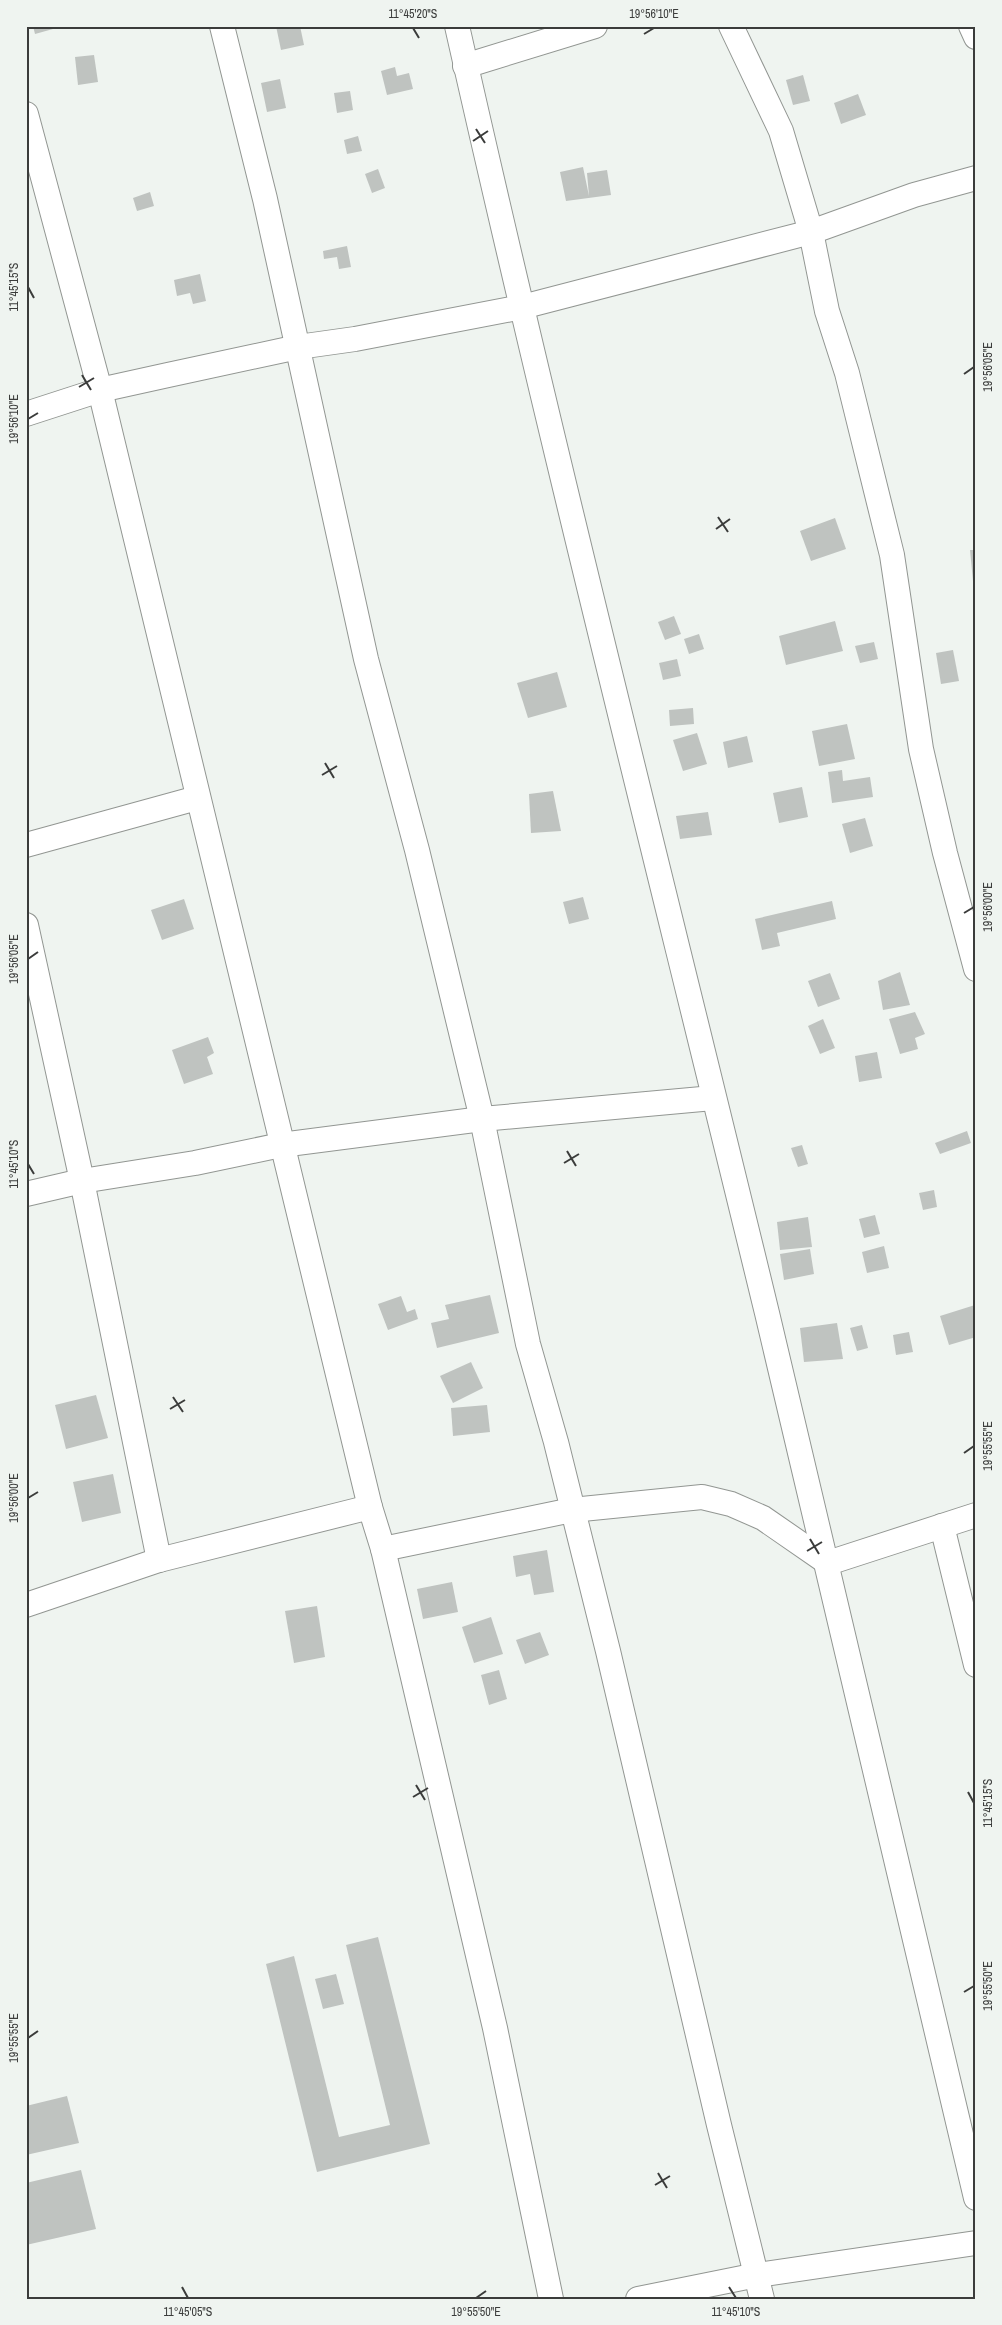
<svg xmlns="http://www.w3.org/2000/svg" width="1002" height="2325" viewBox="0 0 1002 2325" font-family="'Archivo Narrow',sans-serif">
	<rect width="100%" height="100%" fill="#eff4f0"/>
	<g fill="#bfc3c0">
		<polygon points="33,26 54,26 53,29 35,34"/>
		<polygon points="276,26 300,26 304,45 281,50"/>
		<polygon points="94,55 98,82 78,85 75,57"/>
		<polygon points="395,67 397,76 409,73 413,89 387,95 381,71"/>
		<polygon points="803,75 810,101 793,105 786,80"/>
		<polygon points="280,79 286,108 267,112 261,83"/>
		<polygon points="350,91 353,110 337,113 334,93"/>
		<polygon points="858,94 866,115 841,124 834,103"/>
		<polygon points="358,136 362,151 347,154 344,140"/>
		<polygon points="583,167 589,196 587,173 607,170 611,195 566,201 560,172"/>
		<polygon points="378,169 385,188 372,193 365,174"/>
		<polygon points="150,192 154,206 137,211 133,198"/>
		<polygon points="347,246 351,267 339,269 337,257 324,259 323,251"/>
		<polygon points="200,274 206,301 193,304 190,293 177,296 174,280"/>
		<polygon points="835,518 846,549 811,561 800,531"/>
		<polygon points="970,550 976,550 976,580 973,581"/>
		<polygon points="674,616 681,634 665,640 658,622"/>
		<polygon points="835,621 843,651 786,665 779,636"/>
		<polygon points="699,634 704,649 689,654 684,639"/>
		<polygon points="874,642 878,659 860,663 855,646"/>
		<polygon points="953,650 959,681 941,684 936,653"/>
		<polygon points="677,659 681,676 663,680 659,663"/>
		<polygon points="557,672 567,707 528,718 517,683"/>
		<polygon points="693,708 694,724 670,726 669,710"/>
		<polygon points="847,724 855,759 819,766 812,731"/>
		<polygon points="697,733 707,764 683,771 673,740"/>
		<polygon points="747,736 753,762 728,768 723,742"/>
		<polygon points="842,770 843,781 870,777 873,797 832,803 828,772"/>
		<polygon points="802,787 808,817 779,823 773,793"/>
		<polygon points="553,791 561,831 531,833 529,794"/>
		<polygon points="708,812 712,835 680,839 676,816"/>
		<polygon points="865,818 873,846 850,853 842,824"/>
		<polygon points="583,897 589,919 569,924 563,902"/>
		<polygon points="184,899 194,929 162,940 151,910"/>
		<polygon points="832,901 836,919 777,933 780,946 762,950 755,919"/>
		<polygon points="900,972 910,1005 883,1010 878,981"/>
		<polygon points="830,973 840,999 818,1007 808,981"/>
		<polygon points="915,1012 925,1034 915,1038 918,1049 900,1054 889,1019"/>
		<polygon points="823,1019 835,1048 820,1054 808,1026"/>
		<polygon points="208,1037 214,1053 207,1057 213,1074 184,1084 172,1050"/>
		<polygon points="877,1052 882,1078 859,1082 855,1056"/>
		<polygon points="967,1131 971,1143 940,1154 935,1143"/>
		<polygon points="802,1145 808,1164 798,1167 791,1148"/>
		<polygon points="934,1190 937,1207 923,1210 919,1193"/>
		<polygon points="875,1215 880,1234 864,1238 859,1219"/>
		<polygon points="808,1217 812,1247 780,1250 777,1222"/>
		<polygon points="884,1246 889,1268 867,1273 862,1252"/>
		<polygon points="810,1249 814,1274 784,1280 780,1254"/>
		<polygon points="490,1295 499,1333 437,1348 431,1323 449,1319 445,1305"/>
		<polygon points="401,1296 407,1312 415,1309 418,1319 388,1330 378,1304"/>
		<polygon points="975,1305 976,1337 949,1345 940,1316"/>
		<polygon points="837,1323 843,1359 804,1362 800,1328"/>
		<polygon points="862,1325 868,1348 857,1351 850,1328"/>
		<polygon points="909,1332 913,1352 896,1355 893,1335"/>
		<polygon points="471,1362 483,1388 453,1403 440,1376"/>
		<polygon points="96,1395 108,1438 66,1449 55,1405"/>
		<polygon points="487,1405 490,1432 453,1436 451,1408"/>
		<polygon points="113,1474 121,1513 82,1522 73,1482"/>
		<polygon points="547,1550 554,1592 534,1595 530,1574 516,1577 513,1556"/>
		<polygon points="452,1582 458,1612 423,1619 417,1589"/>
		<polygon points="317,1606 325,1657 294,1663 285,1611"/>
		<polygon points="491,1617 503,1654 474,1663 462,1627"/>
		<polygon points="540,1632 549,1655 525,1664 516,1640"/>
		<polygon points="499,1670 507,1699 489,1705 481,1675"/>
		<polygon points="378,1937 430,2144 317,2172 266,1964 294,1956 339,2137 390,2125 346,1945"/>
		<polygon points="336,1974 344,2004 323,2009 315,1979"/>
		<polygon points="67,2096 79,2143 26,2155 26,2106"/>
		<polygon points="81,2170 96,2229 26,2245 26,2183"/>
	</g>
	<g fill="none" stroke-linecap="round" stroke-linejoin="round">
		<defs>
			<g id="minor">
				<polyline points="222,26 265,199 366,659 417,850 482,1119 528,1344 556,1442 608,1651 719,2125 762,2299"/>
				<path d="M457,26C554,457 663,885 767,1313C839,1608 904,1904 976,2198"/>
				<polyline points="731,26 781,131 811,232 827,311 847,373 892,555 921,749 945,853 976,969"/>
				<polyline points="971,26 976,37"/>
				<polyline points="465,66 595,26"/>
				<polyline points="26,114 100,390 370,1507 383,1549 495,2028 551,2299"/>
				<polyline points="26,414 100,390 168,375 298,347 355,339 522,307 811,232 914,195 976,178"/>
				<polyline points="26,845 197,798"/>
				<polyline points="26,925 82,1181 159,1560"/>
				<polyline points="26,1194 82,1181 195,1163 281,1145 482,1119 713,1098"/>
				<polyline points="942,1526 976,1665"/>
				<polyline points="383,1549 572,1510 702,1497 731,1504 763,1518 828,1563 976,1515"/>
				<polyline points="26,1605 159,1560 370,1507"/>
				<polyline points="638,2299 757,2275 976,2243"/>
			</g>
		</defs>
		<use href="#minor" stroke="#929692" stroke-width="26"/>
		<use href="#minor" stroke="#fff" stroke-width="24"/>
	</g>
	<path fill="none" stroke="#3b3c3b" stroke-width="2" d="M413,28L419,38M644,34L654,28M476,129L485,143M473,141L488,131M28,287L34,298M964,374L974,367M82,375L91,390M79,387L94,378M28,419L38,413M718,517L728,532M716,529L730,519M325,763L334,778M322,775L337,766M964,913L974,907M28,959L38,952M567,1151L576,1166M564,1163L579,1154M28,1164L34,1174M173,1397L183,1412M170,1409L185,1400M964,1453L974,1446M28,1498L38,1492M810,1539L819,1554M807,1551L822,1542M416,1785L425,1800M968,1792L974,1803M413,1797L428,1788M964,1992L974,1986M28,2038L38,2031M658,2173L667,2188M655,2185L670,2176M182,2287L188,2298M729,2287L736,2298M476,2298L486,2291"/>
	<rect width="1002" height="2325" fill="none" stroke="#eff4f0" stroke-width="55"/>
	<rect x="28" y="28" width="946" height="2270" fill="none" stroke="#3b3c3b" stroke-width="2"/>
	<g font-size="12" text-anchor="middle" fill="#3b3c3b">
		<text x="413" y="18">11°45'20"S</text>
		<text x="654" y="18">19°56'10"E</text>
		<text transform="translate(14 287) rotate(-90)" y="4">11°45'15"S</text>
		<text transform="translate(988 367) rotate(-90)" y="4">19°56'05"E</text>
		<text transform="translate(14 419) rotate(-90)" y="4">19°56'10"E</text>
		<text transform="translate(988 907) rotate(-90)" y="4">19°56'00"E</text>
		<text transform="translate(14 959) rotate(-90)" y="4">19°56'05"E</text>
		<text transform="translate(14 1164) rotate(-90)" y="4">11°45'10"S</text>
		<text transform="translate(988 1446) rotate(-90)" y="4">19°55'55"E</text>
		<text transform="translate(14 1498) rotate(-90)" y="4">19°56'00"E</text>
		<text transform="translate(988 1803) rotate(-90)" y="4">11°45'15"S</text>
		<text transform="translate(988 1986) rotate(-90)" y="4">19°55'50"E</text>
		<text transform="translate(14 2038) rotate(-90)" y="4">19°55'55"E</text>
		<text x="188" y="2316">11°45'05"S</text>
		<text x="476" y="2316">19°55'50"E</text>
		<text x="736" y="2316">11°45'10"S</text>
	</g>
</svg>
